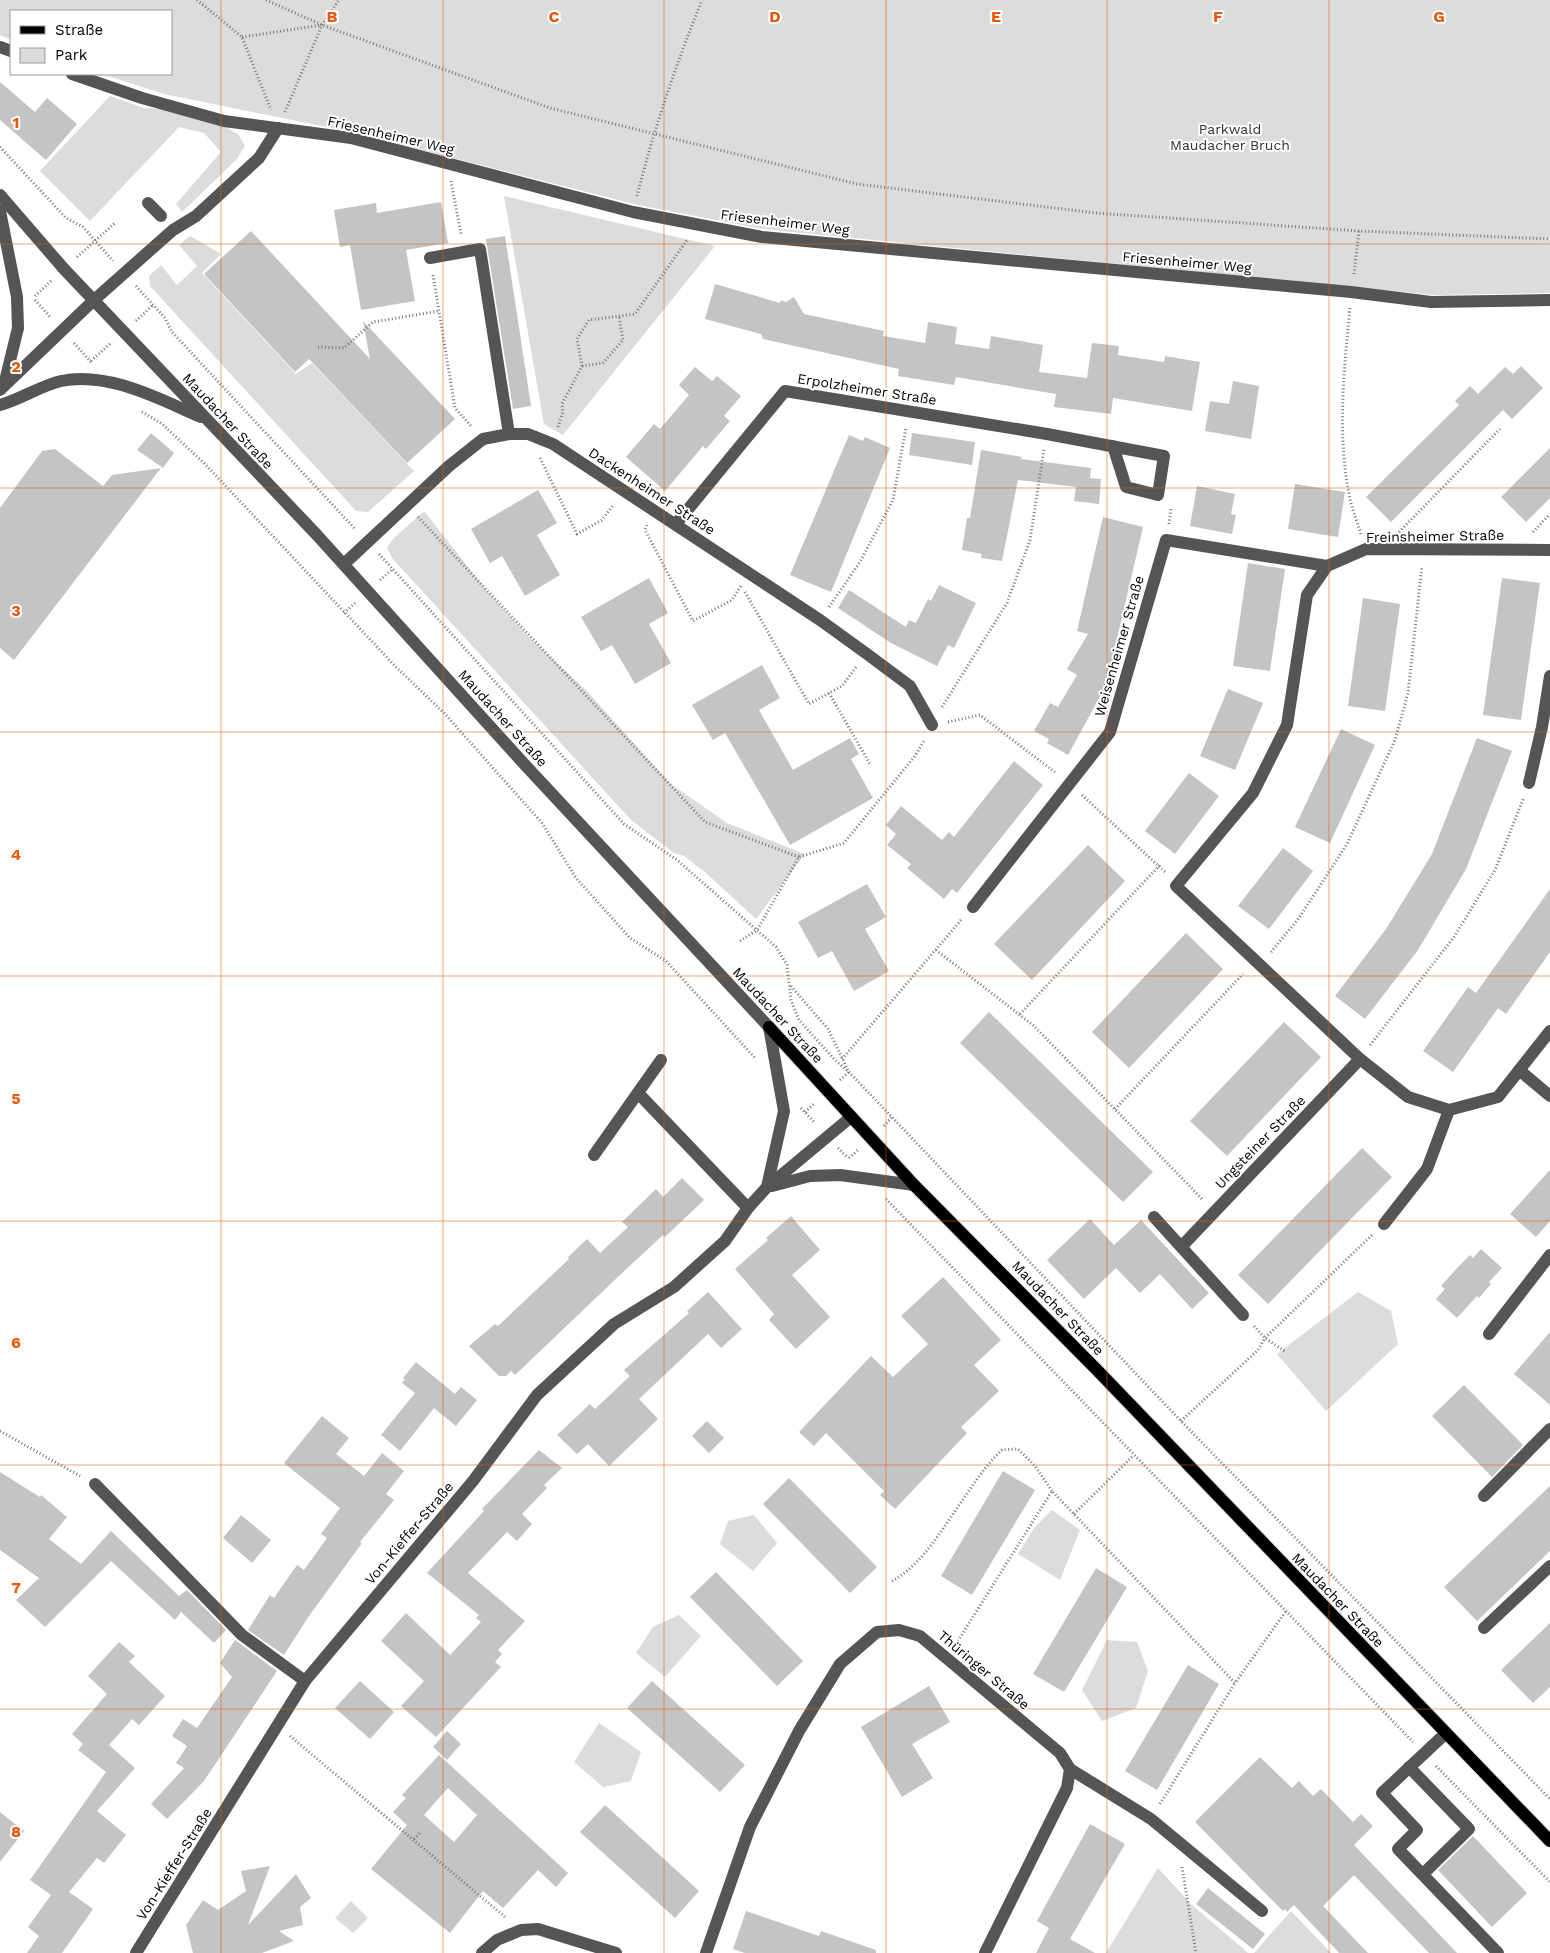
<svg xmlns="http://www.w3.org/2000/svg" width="1550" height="1953" viewBox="0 0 1550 1953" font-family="'Work Sans',sans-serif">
	<rect width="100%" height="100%" fill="#fff"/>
	<g fill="#dcdcdc">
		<polygon points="0,0 1550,0 1550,293 1432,295 762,229 638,205 351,132 164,94 102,74 171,74 171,11 11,11 11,40 0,35"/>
		<polygon points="110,96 144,108 172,110 220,124 238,134 245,146 237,159 182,212 176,204 221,152 204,133 179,127 90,221 40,171"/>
		<polygon points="504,196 715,246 563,435 544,424"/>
		<polygon points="190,236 221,254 202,273 296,374 312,363 414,471 368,512 356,511 150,286 149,276 161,265 177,285 197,266 179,245"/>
		<polygon points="424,511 488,592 529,637 585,689 671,784 727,823 805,854 756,919 706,873 684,856 674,853 631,820 392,558 387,548 393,539"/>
		<polygon points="1358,1292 1391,1311 1398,1344 1326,1411 1277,1354"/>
		<polygon points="1052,1510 1080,1530 1060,1580 1018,1554 1034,1528"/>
		<polygon points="754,1515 777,1543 753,1571 720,1544 728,1521"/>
		<polygon points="679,1615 701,1636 665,1677 636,1653 653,1627"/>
		<polygon points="1107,1640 1137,1642 1148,1671 1136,1708 1102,1721 1082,1690"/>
		<polygon points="599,1723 641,1752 631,1781 603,1787 574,1762"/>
		<polygon points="1158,1868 1191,1904 1248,1953 1106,1953"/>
		<polygon points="351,1901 368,1918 353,1933 335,1918"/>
		<polygon points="1291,1911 1331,1953 1254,1953"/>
	</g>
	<g fill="#c4c4c4" fill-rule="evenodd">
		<polygon points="0,82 35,112 47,98 77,124 46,160 0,120"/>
		<polygon points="441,202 448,243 406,250 415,301 361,310 350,245 340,247 334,210 376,203 377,213"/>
		<polygon points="251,231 370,359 363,321 455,419 407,463 309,359 295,372 204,274"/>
		<polygon points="505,236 531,406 513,409 486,239"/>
		<polygon points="715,284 780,303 781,300 786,302 794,297 804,314 884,331 883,336 925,343 928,322 957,327 955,344 989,349 991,336 1043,345 1039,372 1087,378 1092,343 1119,346 1118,355 1164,362 1165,356 1200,362 1192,411 1113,398 1111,414 1054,407 1056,394 956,377 954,385 898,376 899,369 763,339 761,334 705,319"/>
		<polygon points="1521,366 1543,388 1512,419 1503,410 1391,522 1366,497 1459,405 1455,401 1470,386 1478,394 1505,367 1513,374"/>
		<polygon points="695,367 712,381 717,376 741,396 724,416 730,421 706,449 703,446 665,491 626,457 654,424 660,429 689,395 679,385"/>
		<polygon points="1233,381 1259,386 1251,439 1205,431 1210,401 1229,404"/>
		<polygon points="151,433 174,453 163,468 137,450"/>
		<polygon points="912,433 975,442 972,465 909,455"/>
		<polygon points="849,435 863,441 865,437 890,448 831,592 790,575"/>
		<polygon points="1550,448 1550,498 1526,522 1501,497"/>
		<polygon points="55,449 103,486 112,475 161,468 14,660 0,648 0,508 42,451"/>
		<polygon points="981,450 1022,457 1021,459 1091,468 1090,478 1101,479 1099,504 1074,501 1076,487 1018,480 1002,561 981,558 982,554 962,550 967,518 970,518"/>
		<polygon points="1295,484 1345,492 1338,537 1288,529"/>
		<polygon points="1197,486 1235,494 1231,514 1236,515 1232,534 1190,526"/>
		<polygon points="538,490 557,523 537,535 560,575 525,596 502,556 490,563 471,529"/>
		<polygon points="1103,517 1143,527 1110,669 1114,671 1068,755 1047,743 1049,739 1034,731 1050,703 1058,707 1077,675 1067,669 1088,634 1077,631"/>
		<polygon points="1248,563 1285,569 1270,671 1233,666"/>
		<polygon points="649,578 668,613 649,624 671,663 635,684 612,645 601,651 581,617"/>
		<polygon points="1502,578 1540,583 1521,720 1483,715"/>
		<polygon points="939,585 976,603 954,648 948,645 937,666 891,643 838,608 849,590 906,627 909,620 916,623 928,599 931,601"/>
		<polygon points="1363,598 1400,604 1385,711 1348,706"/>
		<polygon points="762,665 780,698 759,710 793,770 850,738 859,754 851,759 873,798 790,845 725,733 713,740 692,705"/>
		<polygon points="1228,689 1263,703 1235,770 1200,756"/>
		<polygon points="1341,729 1375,745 1330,843 1295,827"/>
		<polygon points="1477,738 1512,751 1466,869 1418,950 1365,1019 1335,996 1386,929 1432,854"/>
		<polygon points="1014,761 1043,785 957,893 952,889 944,899 907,868 911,864 887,845 896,834 886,825 901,806 942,840 949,832 954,837"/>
		<polygon points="1189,773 1219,796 1175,854 1145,831"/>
		<polygon points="1088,845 1125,881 1032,980 994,944"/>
		<polygon points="1283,848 1313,871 1269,929 1238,906"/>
		<polygon points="867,884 886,917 865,929 889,971 854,991 832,951 818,958 798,922"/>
		<polygon points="1550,889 1550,952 1506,1014 1498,1008 1453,1072 1423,1051 1468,987 1476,993"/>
		<polygon points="1186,933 1223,969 1129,1068 1092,1032"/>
		<polygon points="989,1012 1153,1172 1123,1202 960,1043"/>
		<polygon points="1284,1022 1321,1057 1227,1156 1190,1121"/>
		<polygon points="1362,1148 1392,1177 1268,1304 1238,1275"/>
		<polygon points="1550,1170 1550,1221 1536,1237 1510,1214"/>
		<polygon points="682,1178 704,1200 665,1237 663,1235 620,1275 515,1375 511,1371 506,1376 499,1376 469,1346 495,1324 498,1326 569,1259 568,1257 587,1239 600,1253 628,1227 622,1222 656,1189 663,1197"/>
		<polygon points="791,1216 820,1250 792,1275 830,1317 796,1349 769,1320 774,1314 735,1269 768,1240 766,1238"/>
		<polygon points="1090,1219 1114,1245 1141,1220 1209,1293 1192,1309 1160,1274 1140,1293 1116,1268 1084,1299 1047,1260"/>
		<polygon points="1481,1249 1502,1268 1489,1282 1491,1284 1479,1298 1477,1296 1457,1318 1436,1299 1445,1289 1441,1286 1458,1267 1470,1255 1473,1258"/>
		<polygon points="943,1277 1001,1340 974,1365 999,1391 961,1427 967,1433 895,1509 880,1495 884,1491 826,1433 814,1446 799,1432 871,1356 893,1377 928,1344 901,1316"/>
		<polygon points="708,1292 742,1329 721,1348 708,1334 639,1399 658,1419 609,1466 588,1444 577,1454 557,1435 590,1404 595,1409 630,1376 624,1370 689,1313 687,1311"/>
		<polygon points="1550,1332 1550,1405 1514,1374"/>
		<polygon points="416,1362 455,1394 461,1387 477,1400 456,1426 434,1408 400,1451 381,1435 415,1393 402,1383 405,1379 403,1378"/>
		<polygon points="1464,1385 1523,1445 1492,1477 1432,1416"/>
		<polygon points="322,1416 349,1438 336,1454 364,1476 382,1453 404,1471 386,1494 394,1500 360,1542 362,1543 309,1616 284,1655 248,1630 270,1595 274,1598 297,1565 304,1570 327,1538 321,1534 340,1508 284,1463"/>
		<polygon points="707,1421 724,1438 709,1453 692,1436"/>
		<polygon points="539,1450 562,1468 544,1485 547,1488 522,1514 532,1524 517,1541 507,1532 468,1573 525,1621 498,1650 502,1654 495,1662 501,1667 436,1737 401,1706 424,1681 381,1641 406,1613 450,1655 481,1622 476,1618 479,1615 427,1573 484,1511 482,1509"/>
		<polygon points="1003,1471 1035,1490 972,1595 941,1576"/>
		<polygon points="0,1472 40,1497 41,1495 67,1517 49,1539 81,1564 111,1531 179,1596 187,1590 226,1630 214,1643 181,1612 175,1620 111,1561 45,1627 16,1600 39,1578 0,1550"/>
		<polygon points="789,1478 877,1567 850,1593 763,1504"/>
		<polygon points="1550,1486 1550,1551 1477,1621 1444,1587"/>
		<polygon points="241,1515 271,1540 252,1563 223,1538"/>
		<polygon points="1096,1568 1127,1587 1064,1692 1033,1674"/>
		<polygon points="716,1572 803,1661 777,1686 690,1597"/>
		<polygon points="1550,1623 1550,1687 1533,1703 1501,1670"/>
		<polygon points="235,1640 277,1671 204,1781 167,1819 151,1804 184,1768 176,1763 187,1746 172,1736 183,1719 197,1728 232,1677 220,1663"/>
		<polygon points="119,1642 135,1656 129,1662 165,1696 139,1725 132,1719 109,1745 135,1768 97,1811 126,1835 104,1863 97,1858 69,1892 93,1909 62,1953 27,1953 39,1936 28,1927 51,1895 30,1880 106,1772 78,1750 83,1744 72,1734 107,1694 88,1676"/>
		<polygon points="1188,1665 1219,1684 1157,1790 1125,1771"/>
		<polygon points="360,1681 394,1712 370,1739 335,1708"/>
		<polygon points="652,1681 745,1765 720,1792 627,1708"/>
		<polygon points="929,1686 950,1722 912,1744 933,1778 902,1797 861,1727"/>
		<polygon points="447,1731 461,1744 447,1760 433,1747"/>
		<path d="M439,1755L568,1873L556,1887L538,1870L503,1908L483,1891L450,1933L371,1869L407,1825L393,1812L406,1798L402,1795ZM448,1788L477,1815L454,1842L424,1815Z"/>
		<polygon points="1260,1757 1292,1788 1299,1781 1313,1796 1321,1789 1353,1822 1361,1814 1373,1826 1354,1845 1457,1953 1429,1953 1354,1875 1323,1906 1368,1953 1339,1953 1294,1905 1287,1912 1285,1909 1283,1911 1195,1822"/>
		<polygon points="605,1805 699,1891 675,1918 580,1832"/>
		<polygon points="0,1812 24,1831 0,1862"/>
		<polygon points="1090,1824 1125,1844 1070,1939 1095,1953 1036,1953 1049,1928 1037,1921"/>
		<polygon points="1473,1836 1527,1893 1492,1927 1438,1870"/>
		<polygon points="270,1866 248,1925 296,1874 311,1898 300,1907 303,1925 279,1931 294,1941 262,1953 193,1953 186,1925 203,1900 218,1910 246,1891 241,1871"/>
		<polygon points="1208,1888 1265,1934 1253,1949 1196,1904"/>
		<polygon points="746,1911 819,1936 821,1931 876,1950 876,1953 745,1953 733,1949"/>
	</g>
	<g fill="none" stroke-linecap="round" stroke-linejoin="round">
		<defs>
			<polyline id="major" points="769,1027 914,1185 1099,1372 1550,1841"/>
		</defs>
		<use href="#major" stroke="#dbdbdb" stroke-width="14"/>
		<g stroke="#777" stroke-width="3" stroke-dasharray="1 2.5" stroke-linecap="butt">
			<polyline points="197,0 242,37 271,110"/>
			<polyline points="266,0 322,25 550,108 857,184 1096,213 1359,231 1550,239"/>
			<polyline points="242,37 322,25"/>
			<polyline points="285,112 322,25 339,0"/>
			<polyline points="0,147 66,218 83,227 113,261"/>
			<polyline points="451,181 461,234"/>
			<path d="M637,196C654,129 676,64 702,0"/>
			<polyline points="77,257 115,223"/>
			<polyline points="1354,274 1359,231"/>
			<polyline points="433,275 455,408 471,426"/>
			<polyline points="136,286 165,318 172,332 356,530"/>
			<polyline points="35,296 52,280"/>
			<polyline points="35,300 51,318"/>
			<path d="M1350,308C1344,371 1337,431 1349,494C1351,507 1357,521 1361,534"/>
			<polyline points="136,321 153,305"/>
			<polyline points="74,343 91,362"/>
			<polyline points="318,347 344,348 373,322 439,311"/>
			<polyline points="91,361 111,343"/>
			<polyline points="582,366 603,363 623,340 619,316"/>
			<polyline points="142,412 162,424 205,464 396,667 445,714 542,823 576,878 630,938 666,961 756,1059"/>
			<polyline points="558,427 563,412 562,404 582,366 577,339 589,320 635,314 687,240"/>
			<polyline points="540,458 577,534 602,520 614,504"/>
			<polyline points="418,517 705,822 799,857"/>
			<polyline points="1169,524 1171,508 1170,507"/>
			<polyline points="647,525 645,530 693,621 732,600 741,586"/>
			<polyline points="1399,532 1500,429"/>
			<polyline points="1533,532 1550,514"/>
			<polyline points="379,554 624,824 677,860 776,947 787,965 791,1000 799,1020 835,1060 849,1072 1181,1421 1550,1799"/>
			<polyline points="380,580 393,569"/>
			<polyline points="745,592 809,704 842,686 857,666"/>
			<polyline points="829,607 860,562 893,500 906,427"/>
			<polyline points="344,613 355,603"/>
			<polyline points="829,693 870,764"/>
			<polyline points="942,707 1007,603 1030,540 1044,449"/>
			<polyline points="948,722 980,715 1056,773"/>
			<polyline points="1082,795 1165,872"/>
			<polyline points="740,941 757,930 799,857 844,843 915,756 925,739"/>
			<polyline points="936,950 1034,1026 1203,1200"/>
			<polyline points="1271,952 1299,918 1347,844 1395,740 1408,693 1422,566"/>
			<polyline points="791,986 828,1029 848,1070"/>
			<polyline points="1020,1014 1160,865"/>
			<polyline points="1370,1045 1454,937 1495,870 1524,797"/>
			<polyline points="842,1059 962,919"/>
			<polyline points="840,1080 849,1072"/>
			<polyline points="801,1108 815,1123"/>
			<polyline points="1115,1109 1243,974"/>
			<polyline points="805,1112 815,1103"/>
			<polyline points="884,1126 892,1117"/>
			<polyline points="838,1148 848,1158"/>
			<polyline points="849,1158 859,1149"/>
			<polyline points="886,1199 1413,1742"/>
			<polyline points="1254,1326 1265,1338 1286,1352"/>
			<polyline points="1181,1421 1258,1350 1265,1338 1372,1235"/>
			<polyline points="0,1431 80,1476"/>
			<polyline points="1074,1514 1134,1455"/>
			<path d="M892,1581C935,1559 964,1485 1002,1450L1018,1449L1035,1466L1052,1491"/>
			<polyline points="956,1644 1052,1491 1235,1683 1286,1611"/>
			<polyline points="290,1736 505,1917"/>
			<polyline points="1436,1766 1550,1882"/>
			<polyline points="1160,1804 1235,1683"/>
			<polyline points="414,1839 420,1833"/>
			<polyline points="1182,1867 1196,1953"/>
		</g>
		<g stroke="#555" stroke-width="12">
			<polyline points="0,47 11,51"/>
			<polyline points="72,74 142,98 224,121 351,138 633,212 762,237 1351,292 1431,302 1550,300"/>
			<polyline points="0,195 64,269 316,534 526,766 769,1027 784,1111 767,1187"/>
			<polyline points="148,203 161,216"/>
			<polyline points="0,211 17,297 18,328 4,385"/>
			<polyline points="430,258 480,249 509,434"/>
			<polyline points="0,390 94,300 173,230 196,216 259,158 278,128"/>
			<path d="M0,405C21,399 40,386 61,381C108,371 159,399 201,417"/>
			<polyline points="676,524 785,391 1047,434 1164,456 1158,495 1126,487 1113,446"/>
			<polyline points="344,564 449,466 483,439 509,434 528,434 553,444 820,620 867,654 910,686 932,725"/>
			<polyline points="1529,783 1542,727 1550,676"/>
			<polyline points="973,907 1110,732 1166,540 1327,566"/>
			<polyline points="1519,1070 1550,1096"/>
			<polyline points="638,1093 748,1208"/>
			<polyline points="1449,1110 1408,1097 1360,1059 1176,886 1253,793 1287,725 1307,595 1327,566 1366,549 1550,550"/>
			<polyline points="1449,1110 1498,1097 1550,1031"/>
			<polyline points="594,1155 661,1060"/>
			<polyline points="772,1186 810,1176 840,1175 914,1185"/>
			<polyline points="1154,1217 1243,1315"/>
			<polyline points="1384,1224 1427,1169 1449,1110"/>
			<polyline points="1182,1246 1360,1059"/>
			<polyline points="1489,1334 1550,1255"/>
			<polyline points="95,1484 242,1635 305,1681"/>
			<polyline points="1484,1496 1550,1429"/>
			<polyline points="1484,1628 1550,1566"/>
			<polyline points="1445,1734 1382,1793 1417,1830 1398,1849 1498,1953"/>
			<polyline points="1409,1767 1469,1829 1423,1874"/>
			<polyline points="1070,1769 1151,1819 1262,1911"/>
			<polyline points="136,1953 305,1681 473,1481 537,1395 614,1324 674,1287 725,1241 748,1208 767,1187 851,1117"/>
			<polyline points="482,1953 497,1940 521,1930 538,1929 616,1953"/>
			<polyline points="706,1953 750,1827 799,1731 840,1664 877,1632 899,1630 920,1636 1060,1753 1070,1769 1067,1788 985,1953"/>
		</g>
		<use href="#major" stroke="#000" stroke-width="12"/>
	</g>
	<path fill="none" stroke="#e8590c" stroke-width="1" stroke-opacity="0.55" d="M221,0V1953M443,0V1953M664,0V1953M886,0V1953M1107,0V1953M1329,0V1953M0,244H1550M0,488H1550M0,732H1550M0,976H1550M0,1221H1550M0,1465H1550M0,1709H1550"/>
	<g text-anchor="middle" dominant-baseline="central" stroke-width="4" stroke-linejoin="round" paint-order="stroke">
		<g font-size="14" fill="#333" stroke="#fff">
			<text x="1230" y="129">Parkwald<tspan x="1230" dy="16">Maudacher Bruch</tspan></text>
		</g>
		<g font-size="14" fill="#000" stroke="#fff">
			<text transform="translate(391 135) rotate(13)">Friesenheimer Weg</text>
			<text transform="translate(785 222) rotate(7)">Friesenheimer Weg</text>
			<text transform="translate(1187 262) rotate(5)">Friesenheimer Weg</text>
			<text transform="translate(867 389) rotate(9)">Erpolzheimer Straße</text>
			<text transform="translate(228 421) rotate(47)">Maudacher Straße</text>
			<text transform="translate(652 491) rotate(33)">Dackenheimer Straße</text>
			<text transform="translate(1435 536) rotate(-1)">Freinsheimer Straße</text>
			<text transform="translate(1119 646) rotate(-74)">Weisenheimer Straße</text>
			<text transform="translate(503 718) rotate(48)">Maudacher Straße</text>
			<text transform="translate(778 1015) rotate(47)">Maudacher Straße</text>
			<text transform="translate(1260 1142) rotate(-46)">Ungsteiner Straße</text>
			<text transform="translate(1058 1308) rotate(46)">Maudacher Straße</text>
			<text transform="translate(409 1533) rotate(-50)">Von-Kieffer-Straße</text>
			<text transform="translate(1338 1600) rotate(46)">Maudacher Straße</text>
			<text transform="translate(984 1670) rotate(40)">Thüringer Straße</text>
			<text transform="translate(174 1864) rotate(-58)">Von-Kieffer-Straße</text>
		</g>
	</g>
	<g font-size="16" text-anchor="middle" font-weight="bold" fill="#e8590c" stroke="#fff" stroke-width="4" stroke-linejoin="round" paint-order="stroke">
		<text x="332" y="22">B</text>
		<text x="554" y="22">C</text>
		<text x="775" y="22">D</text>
		<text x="996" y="22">E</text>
		<text x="1218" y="22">F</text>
		<text x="1439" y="22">G</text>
		<text x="16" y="128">1</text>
		<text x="16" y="372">2</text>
		<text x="16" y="616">3</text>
		<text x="16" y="860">4</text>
		<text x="16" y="1104">5</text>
		<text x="16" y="1348">6</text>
		<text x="16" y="1593">7</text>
		<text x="16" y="1837">8</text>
	</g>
	<rect x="10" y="10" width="162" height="65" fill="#ffffff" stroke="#999999"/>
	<rect x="20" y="26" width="25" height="8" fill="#000000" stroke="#999999"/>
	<text x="55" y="35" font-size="15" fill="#000000">Straße</text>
	<rect x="20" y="48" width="25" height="15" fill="#dcdcdc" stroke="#999999"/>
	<text x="55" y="60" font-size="15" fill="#000000">Park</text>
</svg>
